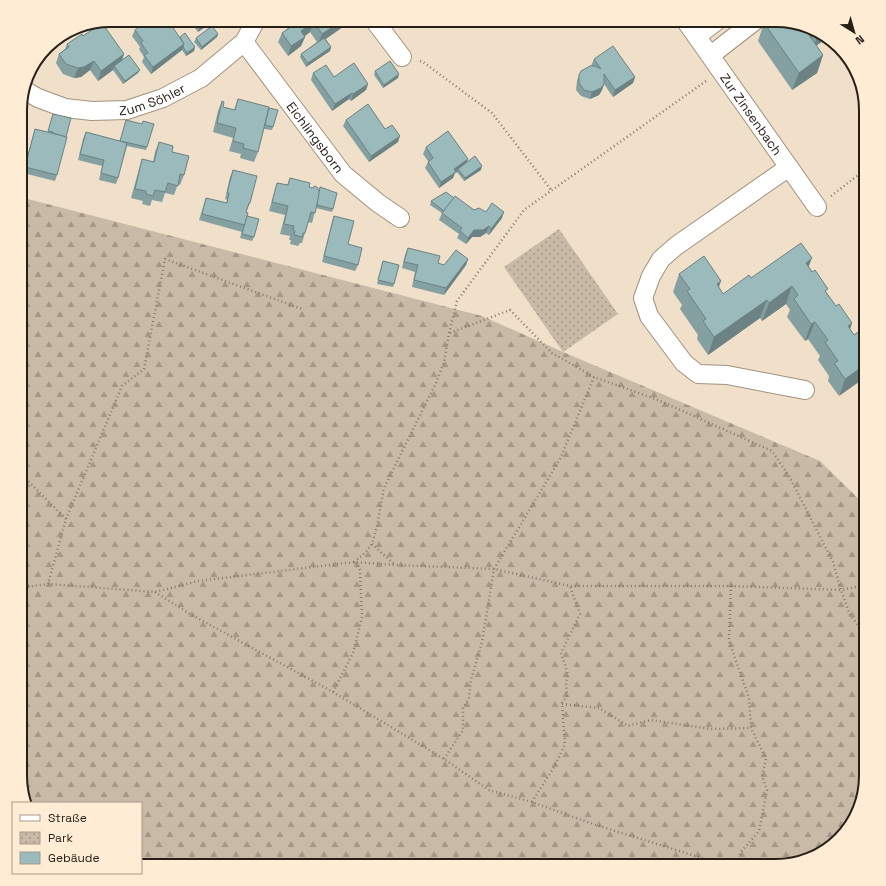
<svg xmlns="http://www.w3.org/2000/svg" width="886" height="886" viewBox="0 0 886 886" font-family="'Space Grotesk',sans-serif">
	<defs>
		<pattern id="forest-firs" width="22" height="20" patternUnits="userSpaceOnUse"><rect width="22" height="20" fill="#c9baa7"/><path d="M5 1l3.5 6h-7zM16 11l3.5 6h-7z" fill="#a39787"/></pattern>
		<pattern id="park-dots" width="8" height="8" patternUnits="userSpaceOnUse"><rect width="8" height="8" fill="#c9baa7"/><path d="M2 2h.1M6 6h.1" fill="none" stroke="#a39787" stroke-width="1.8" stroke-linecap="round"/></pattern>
	</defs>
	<rect width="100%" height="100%" fill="#f0dfc9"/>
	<polygon fill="url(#forest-firs)" points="20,197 482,316 563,352 820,461 866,506 866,776 859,811 835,843 810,859 776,866 141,866 141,803 25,803 20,776"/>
	<polygon fill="url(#park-dots)" points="559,229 618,314 563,352 504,267"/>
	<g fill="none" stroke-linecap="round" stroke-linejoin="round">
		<defs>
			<g id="minor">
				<polyline points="374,20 402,57"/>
				<path id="s1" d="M685,20L817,207"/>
				<polyline points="697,36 718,20"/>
				<path id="s2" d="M244,42L343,174L378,203L400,218"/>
				<polyline points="711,55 756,20"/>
				<path id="s3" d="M24,90L38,98L65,108L92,111L127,110L163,98L201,78L244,42L256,20"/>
				<polyline points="789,167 676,246 661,259 651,276 643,298 649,316 684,363 698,374 727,375 805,390"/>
			</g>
		</defs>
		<use href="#minor" stroke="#a2927d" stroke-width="20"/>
		<g stroke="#867a6c" stroke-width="2.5" stroke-dasharray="1 3" stroke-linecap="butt">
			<polyline points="420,61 423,62 492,113 552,191"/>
			<polyline points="831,196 866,169"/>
			<polyline points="450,333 510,310 552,353 594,377"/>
			<polyline points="20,473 66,519 48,584"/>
			<polyline points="66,519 122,386 144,369 165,259 302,309"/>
			<polyline points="372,544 395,565"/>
			<polyline points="354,562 365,553 372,544 377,526 384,488 436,383 444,362 449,333 457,301 524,210 706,81"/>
			<polyline points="731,586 729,641 749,698 751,728 766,759 762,776 767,790 759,831 741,852 737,866"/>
			<polyline points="20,588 48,584 155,592 198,581 354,562 396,565 494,569 570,586 731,586 841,590 850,615 866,635"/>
			<polyline points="155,592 190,614 333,692 444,759 489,790 532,802 590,823 727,866"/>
			<polyline points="333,692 353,653 362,617 360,570 355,563"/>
			<polyline points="562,704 599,708 628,726 651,720 711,729 751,728"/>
			<polyline points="444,759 463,730 463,708 469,698 471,680 482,642 494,569 560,459 594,377 658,400 772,451 789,476 833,562 841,590 866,585"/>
			<polyline points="25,799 30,803"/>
			<polyline points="532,802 554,767 565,745 562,703 567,696 566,682 568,674 561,653 580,614 570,586"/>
		</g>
		<use href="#minor" stroke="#fff" stroke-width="18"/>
	</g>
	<g fill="#84a0a1">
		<polygon points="186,20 223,20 214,27 211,23 198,32 192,24 190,26"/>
		<polygon points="288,20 351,20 350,22 326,39 331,47 330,51 306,67 300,57 301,54 317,42 310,32 305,36 305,37 301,46 288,56 278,42 282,33 288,28 286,25"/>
		<polygon points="410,20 422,20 414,26"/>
		<polygon points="781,20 815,29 827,38 816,46 823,55 817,73 792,90 758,41 764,23"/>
		<polygon points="135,30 180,37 195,47 194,51 186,56 182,50 151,74 142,62 144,57 139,49 140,47 132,36"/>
		<polygon points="218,34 217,37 201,50 194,42 196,38"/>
		<polygon points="83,36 124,54 122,60 138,73 123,84 113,70 98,81 90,70 81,77 74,78 63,74 56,63 59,54 65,49 67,44"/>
		<polygon points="594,59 635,77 633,83 613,97 604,84 602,90 599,95 590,99 581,96 576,90 577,81 579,75 591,66"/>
		<polygon points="375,71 398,78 383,88 374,75"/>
		<polygon points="313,73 334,77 368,84 366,90 351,101 349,99 332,111 311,80"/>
		<polygon points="238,99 273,127 272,130 264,129 258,152 254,162 240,158 241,154 229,151 233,138 213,132 218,111 222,101 223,107 234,110"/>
		<polygon points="53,114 57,175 55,181 23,173 33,135 35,129 48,132"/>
		<polygon points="126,120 147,147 146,150 127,146 118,178 116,184 99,180 102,166 78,160 83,139 86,132 120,141"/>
		<polygon points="346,120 385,129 398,142 369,162 343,126"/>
		<polygon points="159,142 172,152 184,175 180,185 178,184 174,195 165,193 162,202 152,200 150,206 142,204 143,201 131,198 139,169 142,159 153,162 155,152"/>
		<polygon points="426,147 468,159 467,162 481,170 464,181 457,172 455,173 453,178 439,188 425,168 428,162 428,161 423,154"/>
		<polygon points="233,170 250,203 246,212 254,237 252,241 240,238 242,231 242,232 199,220 206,198 226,203 227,200 225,199 230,177"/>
		<polygon points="290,178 309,187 318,190 319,190 320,187 333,209 332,212 316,208 312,223 308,222 305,233 302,243 300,243 298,246 290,244 291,240 289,240 290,236 280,234 285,215 269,211 274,193 277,183 287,185"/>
		<polygon points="454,198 474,210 486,212 502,218 489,235 486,233 480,237 472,237 466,244 457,238 459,234 439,220 442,213 430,205 431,201"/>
		<polygon points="334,216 358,265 355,271 322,262 332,222"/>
		<polygon points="408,248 438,263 444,265 468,259 466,265 444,295 412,287 415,272 402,268 405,255"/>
		<polygon points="383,261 394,284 393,287 377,284"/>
		<polygon points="809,267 836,306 852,323 850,329 854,335 866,327 839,396 828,381 829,376 818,360 820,356 808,339 805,341 787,317 790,310 786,304 762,321 760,318 708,355 697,339 698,335 680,309 682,305 673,292 679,274 719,288 723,294"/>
	</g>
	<g fill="#6c8283">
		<polygon points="192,20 193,20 192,24 190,26"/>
		<polygon points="209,20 212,20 211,23 198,32 200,26"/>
		<polygon points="216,20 223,20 214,27"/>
		<polygon points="343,20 351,20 350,22 318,44 322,34"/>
		<polygon points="416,20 422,20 414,26"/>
		<polygon points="314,22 310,32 298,41 301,31"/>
		<polygon points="812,28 815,29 810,44 807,32"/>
		<polygon points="819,32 827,38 813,48"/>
		<polygon points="218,34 217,37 201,50 202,47"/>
		<polygon points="305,37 301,46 288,56 291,46"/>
		<polygon points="53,41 52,45 44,51 51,43"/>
		<polygon points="184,44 182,50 151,74 153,67"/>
		<polygon points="195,47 194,51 186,56 187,53"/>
		<polygon points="331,47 330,51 306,67 308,63"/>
		<polygon points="124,54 121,63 114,66 113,70 98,81 101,71"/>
		<polygon points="823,55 817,73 792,90 799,73"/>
		<polygon points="94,61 90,70 81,77 74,78 78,68"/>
		<polygon points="140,70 138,73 123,84 125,81"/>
		<polygon points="399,74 398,78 383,88 384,85"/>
		<polygon points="635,77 633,83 613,97 615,90"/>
		<polygon points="368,84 366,90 351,101 353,94"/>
		<polygon points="604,84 602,90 599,95 590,99 592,92"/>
		<polygon points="352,93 349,99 332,111 335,104"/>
		<polygon points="400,136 398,142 369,162 371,156"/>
		<polygon points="468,159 465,166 458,169 457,172 455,173 453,178 439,188 441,182 454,169"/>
		<polygon points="482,166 481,170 464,181 465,178"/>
		<polygon points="504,212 502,218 489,235 491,229"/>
		<polygon points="489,226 486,233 480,237 472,237 466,244 468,238 474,230"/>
		<polygon points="812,258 805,276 806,263"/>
		<polygon points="468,259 466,265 444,295 446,288"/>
		<polygon points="721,281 715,299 717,284"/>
		<polygon points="792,286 786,304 762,321 769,303"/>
		<polygon points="767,300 760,318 708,355 714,337"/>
		<polygon points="815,322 808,339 805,341 811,324"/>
		<polygon points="852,323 846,341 848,326"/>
		<polygon points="866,364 866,377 839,396 845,379"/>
	</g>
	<g fill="#9ababb" stroke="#6c8283">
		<polygon points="148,20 156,20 158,23 162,20 168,20 184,44 153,67 144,55 148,53 141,43 143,41 135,30"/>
		<polygon points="196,20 209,20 200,26"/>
		<polygon points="293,20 343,20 322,34 314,22 301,31 305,37 291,46 282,33 295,24"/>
		<polygon points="768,20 781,20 812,28 807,32 823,55 799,73 764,23"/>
		<polygon points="102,23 124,54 101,71 94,61 84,67 78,68 66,64 59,54 69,47 67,44 82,34 83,36"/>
		<polygon points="212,26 218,34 202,47 196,38"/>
		<polygon points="185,33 195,47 187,53 183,47 184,44 180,37"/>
		<polygon points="324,38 331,47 308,63 301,54"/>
		<polygon points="613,46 635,77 615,90 604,74 604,84 601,88 592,92 584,90 579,83 579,75 581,71 590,66 595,66 601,69 594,59"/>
		<polygon points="129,55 140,70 125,81 114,66"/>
		<polygon points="390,61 399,74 384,85 375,71"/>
		<polygon points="354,63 368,84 353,94 352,93 335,104 313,73 326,65 334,77"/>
		<polygon points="238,99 269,107 258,152 243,148 244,144 233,141 236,128 217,123 222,101 224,102 223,107 235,110"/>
		<polygon points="368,104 385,129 392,125 400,136 371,156 346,120"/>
		<polygon points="269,108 278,110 273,127 265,125"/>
		<polygon points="53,114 71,118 66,137 53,133 53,132 48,131"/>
		<polygon points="126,120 142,124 143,121 154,124 147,147 120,141"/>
		<polygon points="35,129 67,137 57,175 25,167"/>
		<polygon points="448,131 468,159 454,169 456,172 441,182 428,162 433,158 426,147"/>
		<polygon points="86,132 127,143 118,178 101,173 104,160 80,154"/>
		<polygon points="159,142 173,146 172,152 189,156 184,175 180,174 178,186 168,183 165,192 155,190 153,196 146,194 146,191 135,189 142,159 154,162"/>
		<polygon points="475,156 482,166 465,178 458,169"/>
		<polygon points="233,170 257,176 250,203 249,203 246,212 248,213 245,225 202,214 206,198 227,203 229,193 227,193"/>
		<polygon points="290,178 310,183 309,187 312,188 315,186 318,188 318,190 320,191 315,213 311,212 305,233 303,233 302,237 294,235 295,231 293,230 294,226 284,224 288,206 272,202 277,183 288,185"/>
		<polygon points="320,187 337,193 333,209 317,205"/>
		<polygon points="446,192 454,198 444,211 431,201"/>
		<polygon points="455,196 474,210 479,208 486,212 492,203 504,212 491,229 489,226 483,230 474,230 468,238 460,231 462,228 442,213"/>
		<polygon points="247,216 259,219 254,237 242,234"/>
		<polygon points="334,216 354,221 348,244 362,248 358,265 324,256"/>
		<polygon points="801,243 812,258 806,263 812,272 815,270 828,289 825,291 836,306 839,304 852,323 848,326 854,335 866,327 866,364 845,379 834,363 838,361 825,342 828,340 815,322 811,324 794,299 798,295 792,286 769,303 767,300 714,337 703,321 706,319 687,291 690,289 679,274 704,256 721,281 717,284 723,294 749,275 751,278"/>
		<polygon points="408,248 440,256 438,263 444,265 456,250 468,259 446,288 414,280 418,265 404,262"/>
		<polygon points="383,261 399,265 394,284 378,280"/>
	</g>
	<g text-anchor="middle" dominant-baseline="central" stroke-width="3" stroke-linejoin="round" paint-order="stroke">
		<g font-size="13" fill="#272018" stroke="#feecd5">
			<text stroke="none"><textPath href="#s3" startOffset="134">Zum Söhler</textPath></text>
			<text stroke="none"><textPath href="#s1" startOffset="115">Zur Zinsenbach</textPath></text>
			<text stroke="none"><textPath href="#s2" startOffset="119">Eichlingsborn</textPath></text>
		</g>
	</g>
	<path d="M0 0H886V886H0ZM110 27H776A83 83 0 0 1 859 110V776A83 83 0 0 1 776 859H110A83 83 0 0 1 27 776V110A83 83 0 0 1 110 27Z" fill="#feecd5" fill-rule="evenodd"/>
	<path fill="none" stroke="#272018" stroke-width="2" d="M110 27H776A83 83 0 0 1 859 110V776A83 83 0 0 1 776 859H110A83 83 0 0 1 27 776V110A83 83 0 0 1 110 27Z"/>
	<rect x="12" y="802" width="130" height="72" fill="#feecd5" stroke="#a89a89"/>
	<rect x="20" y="815" width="20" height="6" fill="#ffffff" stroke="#a89a89"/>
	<text x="48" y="822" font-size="12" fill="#272018">Straße</text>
	<rect x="20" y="832" width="20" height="12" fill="url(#park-dots)" stroke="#a89a89"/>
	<text x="48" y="842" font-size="12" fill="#272018">Park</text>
	<rect x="20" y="852" width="20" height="12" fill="#9ababb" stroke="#a89a89"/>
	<text x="48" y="862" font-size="12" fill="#272018">Gebäude</text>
	<g transform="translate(854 32) rotate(143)" stroke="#feecd5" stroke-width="3" paint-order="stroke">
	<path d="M0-3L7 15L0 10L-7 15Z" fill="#272018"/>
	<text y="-6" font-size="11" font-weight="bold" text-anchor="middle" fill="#272018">N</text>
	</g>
</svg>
